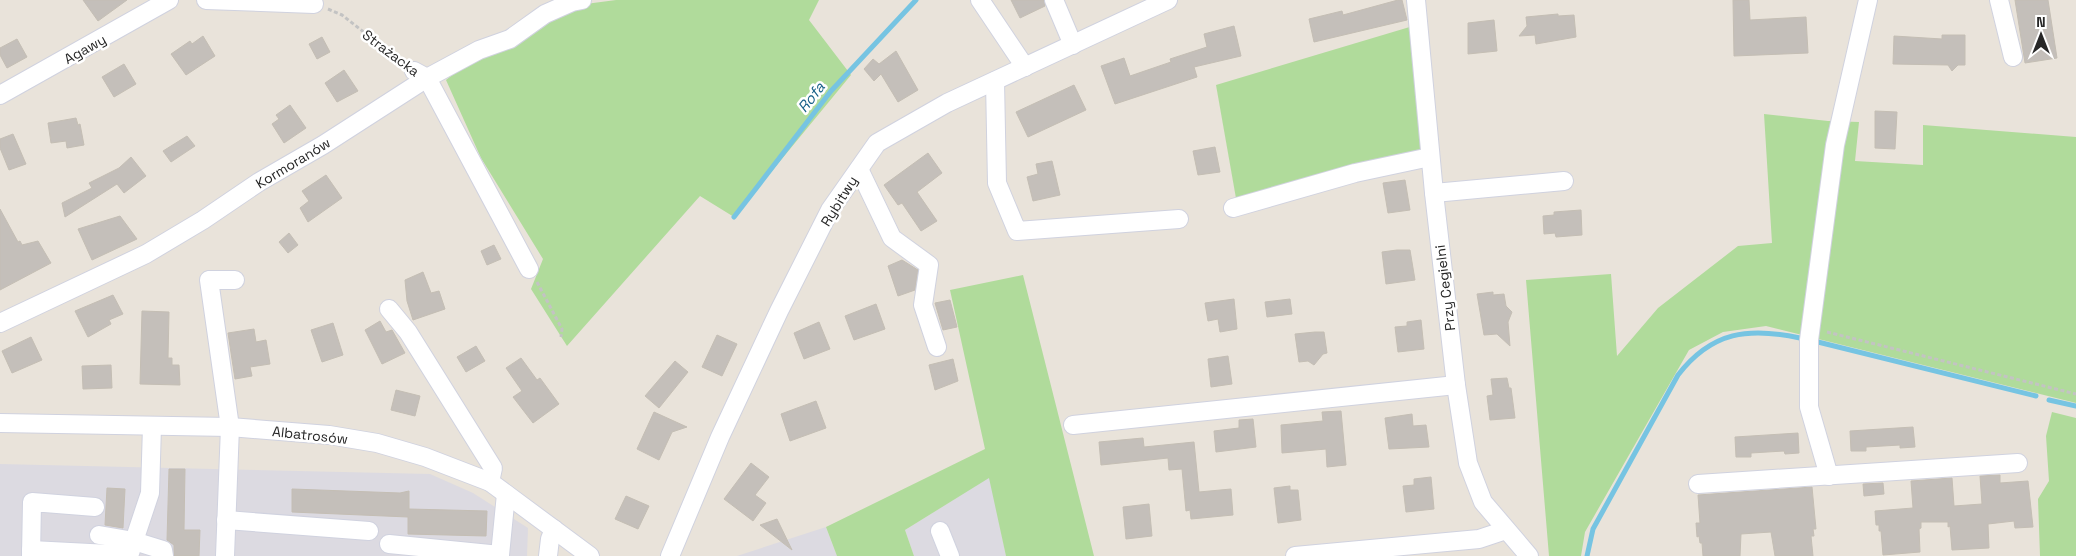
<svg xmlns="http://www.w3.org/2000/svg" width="2076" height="556" viewBox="0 0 2076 556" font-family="'Space Grotesk',sans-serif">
	<rect width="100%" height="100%" fill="#e9e3da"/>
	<g fill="#dcdae1">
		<polygon points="0,464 430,474 473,493 528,528 527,556 0,556"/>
		<polygon points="990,477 1006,556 914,556 905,530"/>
		<polygon points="826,527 837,556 737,556"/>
	</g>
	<g fill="#b0db9b">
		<polygon points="616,0 819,0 809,20 851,75 734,217 700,196 567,346 531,289 543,259 481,158 446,80 476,56 578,5"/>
		<polygon points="1413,26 1424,154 1237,204 1216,85"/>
		<polygon points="1764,114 1828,121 1859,122 1855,161 1923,165 1923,125 2076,137 2076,403 1766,326 1723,332 1689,350 1585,532 1581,556 1549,556 1526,280 1611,274 1617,356 1658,308 1738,246 1772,243"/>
		<polygon points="1023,275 1094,556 1006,556 989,478 905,530 914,556 837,556 826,527 985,449 950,290"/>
		<polygon points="2052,412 2076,418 2076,556 2040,556 2038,499 2049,481 2046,436"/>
	</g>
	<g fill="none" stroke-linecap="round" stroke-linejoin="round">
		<g stroke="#76c4e2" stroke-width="5">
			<polyline points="734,217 831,91 916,0"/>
			<polyline points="1818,342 2036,396"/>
			<polyline points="2049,400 2076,406"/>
			<path d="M1587,556L1593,529L1678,375C1712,331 1749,327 1800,338"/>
		</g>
	</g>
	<g fill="#c4bfba" stroke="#c4beb4">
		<polygon points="83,0 127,0 98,21"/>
		<polygon points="1011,0 1044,0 1045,6 1020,18"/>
		<polygon points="1398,0 1402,0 1407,20 1314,42 1309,19 1342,11 1343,15"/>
		<polygon points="1733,0 1749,0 1750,20 1806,17 1808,53 1734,56"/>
		<polygon points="2015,0 2048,0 2057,58 2025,63"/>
		<polygon points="1558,14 1558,16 1574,15 1576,37 1536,44 1535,35 1519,36 1527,26 1526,17"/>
		<polygon points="1494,20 1497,51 1468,54 1468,23"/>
		<polygon points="1234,26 1241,56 1194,67 1197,77 1115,104 1101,66 1124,58 1130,76 1171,62 1170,59 1207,47 1204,34"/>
		<polygon points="1942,35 1965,35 1965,65 1958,65 1952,71 1948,65 1893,64 1894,36 1942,39"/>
		<polygon points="203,36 215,56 186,75 171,54 190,41 192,44"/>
		<polygon points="322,37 330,52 317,59 309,44"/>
		<polygon points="17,39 27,57 7,68 0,55 0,48"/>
		<polygon points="896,51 918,90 898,102 881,74 874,81 864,69 873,59 879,64"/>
		<polygon points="124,64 136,84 114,97 102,77"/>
		<polygon points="344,70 358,91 337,102 325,83"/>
		<polygon points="1074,85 1086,110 1028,137 1016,112"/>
		<polygon points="290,105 306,128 284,143 272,124 279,119 276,115"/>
		<polygon points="1875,111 1897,112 1895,149 1875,148"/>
		<polygon points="76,118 78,125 80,124 84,145 67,148 66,141 51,143 48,123"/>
		<polygon points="13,134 26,164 9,170 0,148 0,139"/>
		<polygon points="187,136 195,146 171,162 163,151"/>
		<polygon points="1215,147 1220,172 1198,175 1193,151"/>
		<polygon points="928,153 942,173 917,192 937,221 921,231 902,203 898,205 884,185"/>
		<polygon points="131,157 146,176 124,193 117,184 65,217 62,203 92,188 89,183 119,168"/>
		<polygon points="1052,161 1060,195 1033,201 1027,177 1038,174 1036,164"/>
		<polygon points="326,175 342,198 308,222 300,208 309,201 302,191"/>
		<polygon points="1405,180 1410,210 1388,213 1383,183"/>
		<polygon points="0,209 18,242 20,241 22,245 38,241 51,263 0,290"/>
		<polygon points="1581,210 1582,235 1556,237 1555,233 1544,234 1543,216 1554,215 1554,212"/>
		<polygon points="120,216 137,239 92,260 78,229"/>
		<polygon points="289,233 298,245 288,253 279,242"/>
		<polygon points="494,245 501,259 487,265 481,251"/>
		<polygon points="1397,250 1410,250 1415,280 1386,284 1382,252"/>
		<polygon points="902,260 918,270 915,290 898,296 888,266"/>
		<polygon points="423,272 431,293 439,291 445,309 413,320 407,301 405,280"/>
		<polygon points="1493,292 1493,295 1504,294 1506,306 1512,312 1508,322 1510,346 1497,334 1484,335 1477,294"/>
		<polygon points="113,295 123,314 109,320 111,324 88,337 75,311"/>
		<polygon points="1234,299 1237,329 1220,332 1218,319 1208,321 1205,303"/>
		<polygon points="1290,299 1292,314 1267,317 1265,302"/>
		<polygon points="950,300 957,327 943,330 935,303"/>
		<polygon points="876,304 885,329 854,340 845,316"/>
		<polygon points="142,311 169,312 168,358 172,358 172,365 179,365 180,385 140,384"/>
		<polygon points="1421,320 1424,349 1398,352 1395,327 1407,326 1407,322"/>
		<polygon points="380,321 386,332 392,330 405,353 382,364 365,330"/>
		<polygon points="819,322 830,349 804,359 794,333"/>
		<polygon points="333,323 343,355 322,362 311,330"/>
		<polygon points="254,329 256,342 266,340 270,364 250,367 252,376 235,379 228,333"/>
		<polygon points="1315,332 1324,332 1327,353 1323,354 1314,365 1308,361 1299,362 1295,334"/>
		<polygon points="717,335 737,344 722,376 702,367"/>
		<polygon points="31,337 42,360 12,373 2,351"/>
		<polygon points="476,346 485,361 466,372 457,357"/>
		<polygon points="1228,356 1232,384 1211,387 1208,359"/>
		<polygon points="521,358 537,380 540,378 559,404 533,423 513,397 522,391 506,368"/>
		<polygon points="953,359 958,381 935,390 929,365"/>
		<polygon points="675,361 688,372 659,408 645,396"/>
		<polygon points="111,365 112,388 83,389 82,366"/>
		<polygon points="1507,378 1509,388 1511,388 1515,418 1490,420 1487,396 1493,395 1491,379"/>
		<polygon points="396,390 420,396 415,416 391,410"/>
		<polygon points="816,401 826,428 790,441 781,414"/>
		<polygon points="1341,411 1346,465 1327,467 1326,449 1282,453 1281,425 1323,421 1322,412"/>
		<polygon points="654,412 687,427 672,432 659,460 637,449"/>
		<polygon points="1412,414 1413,426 1426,425 1429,447 1389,449 1385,418"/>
		<polygon points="1253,419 1256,447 1216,452 1214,431 1239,428 1239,420"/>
		<polygon points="1913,427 1915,447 1900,448 1900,445 1866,447 1866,451 1851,451 1850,431"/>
		<polygon points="1798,433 1799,453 1785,454 1784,451 1751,453 1751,457 1736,457 1735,437"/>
		<polygon points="1143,438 1144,447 1194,442 1199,492 1231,489 1233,515 1191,519 1190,510 1186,511 1182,469 1169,470 1168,458 1101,465 1099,442"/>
		<polygon points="751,463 769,477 755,495 766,503 753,521 724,499"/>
		<polygon points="169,469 185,469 184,530 200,530 199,556 174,556 174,545 167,540"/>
		<polygon points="2000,475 2000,483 2028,481 2033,527 2015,528 2014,521 1988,524 1989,548 1952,550 1950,526 1948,527 1948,522 1921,522 1921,528 1919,529 1920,552 1883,555 1881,531 1879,531 1879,525 1876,525 1875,511 1913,508 1911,481 1952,478 1954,506 1982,504 1980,476"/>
		<polygon points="1431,477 1434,509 1406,512 1403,486 1414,485 1414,479"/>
		<polygon points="1883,483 1884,494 1864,496 1863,484"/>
		<polygon points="1290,486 1290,490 1298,490 1301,520 1278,523 1274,488"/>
		<polygon points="1812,487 1816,529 1813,529 1814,536 1811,536 1813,556 1775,556 1771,532 1741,534 1740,556 1703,556 1702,543 1700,543 1699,536 1697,537 1696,523 1700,523 1698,495"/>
		<polygon points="107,488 125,489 123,528 105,525"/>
		<polygon points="292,489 400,493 409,491 409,509 487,511 486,536 408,534 408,517 292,512"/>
		<polygon points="626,496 649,506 638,529 615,519"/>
		<polygon points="1149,504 1152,536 1126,539 1123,507"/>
		<polygon points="777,519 792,550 760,525"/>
	</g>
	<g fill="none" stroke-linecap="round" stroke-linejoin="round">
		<defs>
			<g id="minor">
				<polyline points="206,0 314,4"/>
				<polyline points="980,0 1025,67"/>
				<polyline points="1054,0 1073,45"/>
				<polyline points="1416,0 1434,193 1456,385 1468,463 1483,502 1529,556"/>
				<polyline points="1999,0 2013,57"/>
				<polyline points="414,71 427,78 529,269"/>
				<polyline points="995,81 997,183 1017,231 1179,219"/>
				<polyline points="0,95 169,0"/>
				<polyline points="859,169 892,238 929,265 923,305 937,347"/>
				<polyline points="1434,193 1564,181"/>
				<polyline points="1233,208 1355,173 1430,157"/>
				<polyline points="389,309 408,332 493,468 490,482"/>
				<polyline points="0,323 146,254 203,220 259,182 323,145 427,78 479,50 510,39 545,14 572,2 582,0"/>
				<polyline points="0,423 230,427 329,435 377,443 425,457 490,482 590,556"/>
				<polyline points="1073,425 1456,385"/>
				<polyline points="1829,476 1809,407 1809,340 1835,145 1868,0"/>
				<polyline points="1698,484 2018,463"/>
				<polyline points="226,520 369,531"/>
				<polyline points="940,531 950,556"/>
				<polyline points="99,535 134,541 163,550 164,556"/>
				<polyline points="389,544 500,555 506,494"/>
				<polyline points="31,550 129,555"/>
				<polyline points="31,556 32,502 95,507"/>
				<polyline points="129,556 150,493 152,426"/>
				<polyline points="225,556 230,427 209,280 235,280"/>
				<polyline points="548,556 550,539 554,529"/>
				<polyline points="670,556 720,437 779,311 830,210 877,143 947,103 1168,0"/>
				<polyline points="1295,556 1479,539 1506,530"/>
			</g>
		</defs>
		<use href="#minor" stroke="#d0d2df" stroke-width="20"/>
		<g stroke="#c3c3c3" stroke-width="3" stroke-dasharray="4 2.5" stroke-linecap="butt">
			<polyline points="328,9 342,15 402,62"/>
			<polyline points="537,282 562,329 561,337"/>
			<polyline points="1827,332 2076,394"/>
		</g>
		<use href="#minor" stroke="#fff" stroke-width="18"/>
	</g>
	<g text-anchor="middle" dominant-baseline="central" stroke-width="5" stroke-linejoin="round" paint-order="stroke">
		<g font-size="14" fill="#272727" stroke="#fff">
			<text transform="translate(85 49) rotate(-29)">Agawy</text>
			<text transform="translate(391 53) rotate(37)">Strażacka</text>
			<text transform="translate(293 163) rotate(-31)">Kormoranów</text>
			<text transform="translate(839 201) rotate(-58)">Rybitwy</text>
			<text transform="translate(1445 288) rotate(-97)">Przy Cegielni</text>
			<text transform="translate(310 435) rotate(6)">Albatrosów</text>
		</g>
		<g font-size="15" font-style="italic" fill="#196189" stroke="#fff">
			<text transform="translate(811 97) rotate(-52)">Rofa</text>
		</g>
	</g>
	<g transform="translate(2041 35)" stroke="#ffffff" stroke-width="4" paint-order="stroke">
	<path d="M0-4L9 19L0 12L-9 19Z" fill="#272727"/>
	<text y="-8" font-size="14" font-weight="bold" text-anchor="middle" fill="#272727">N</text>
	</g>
</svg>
